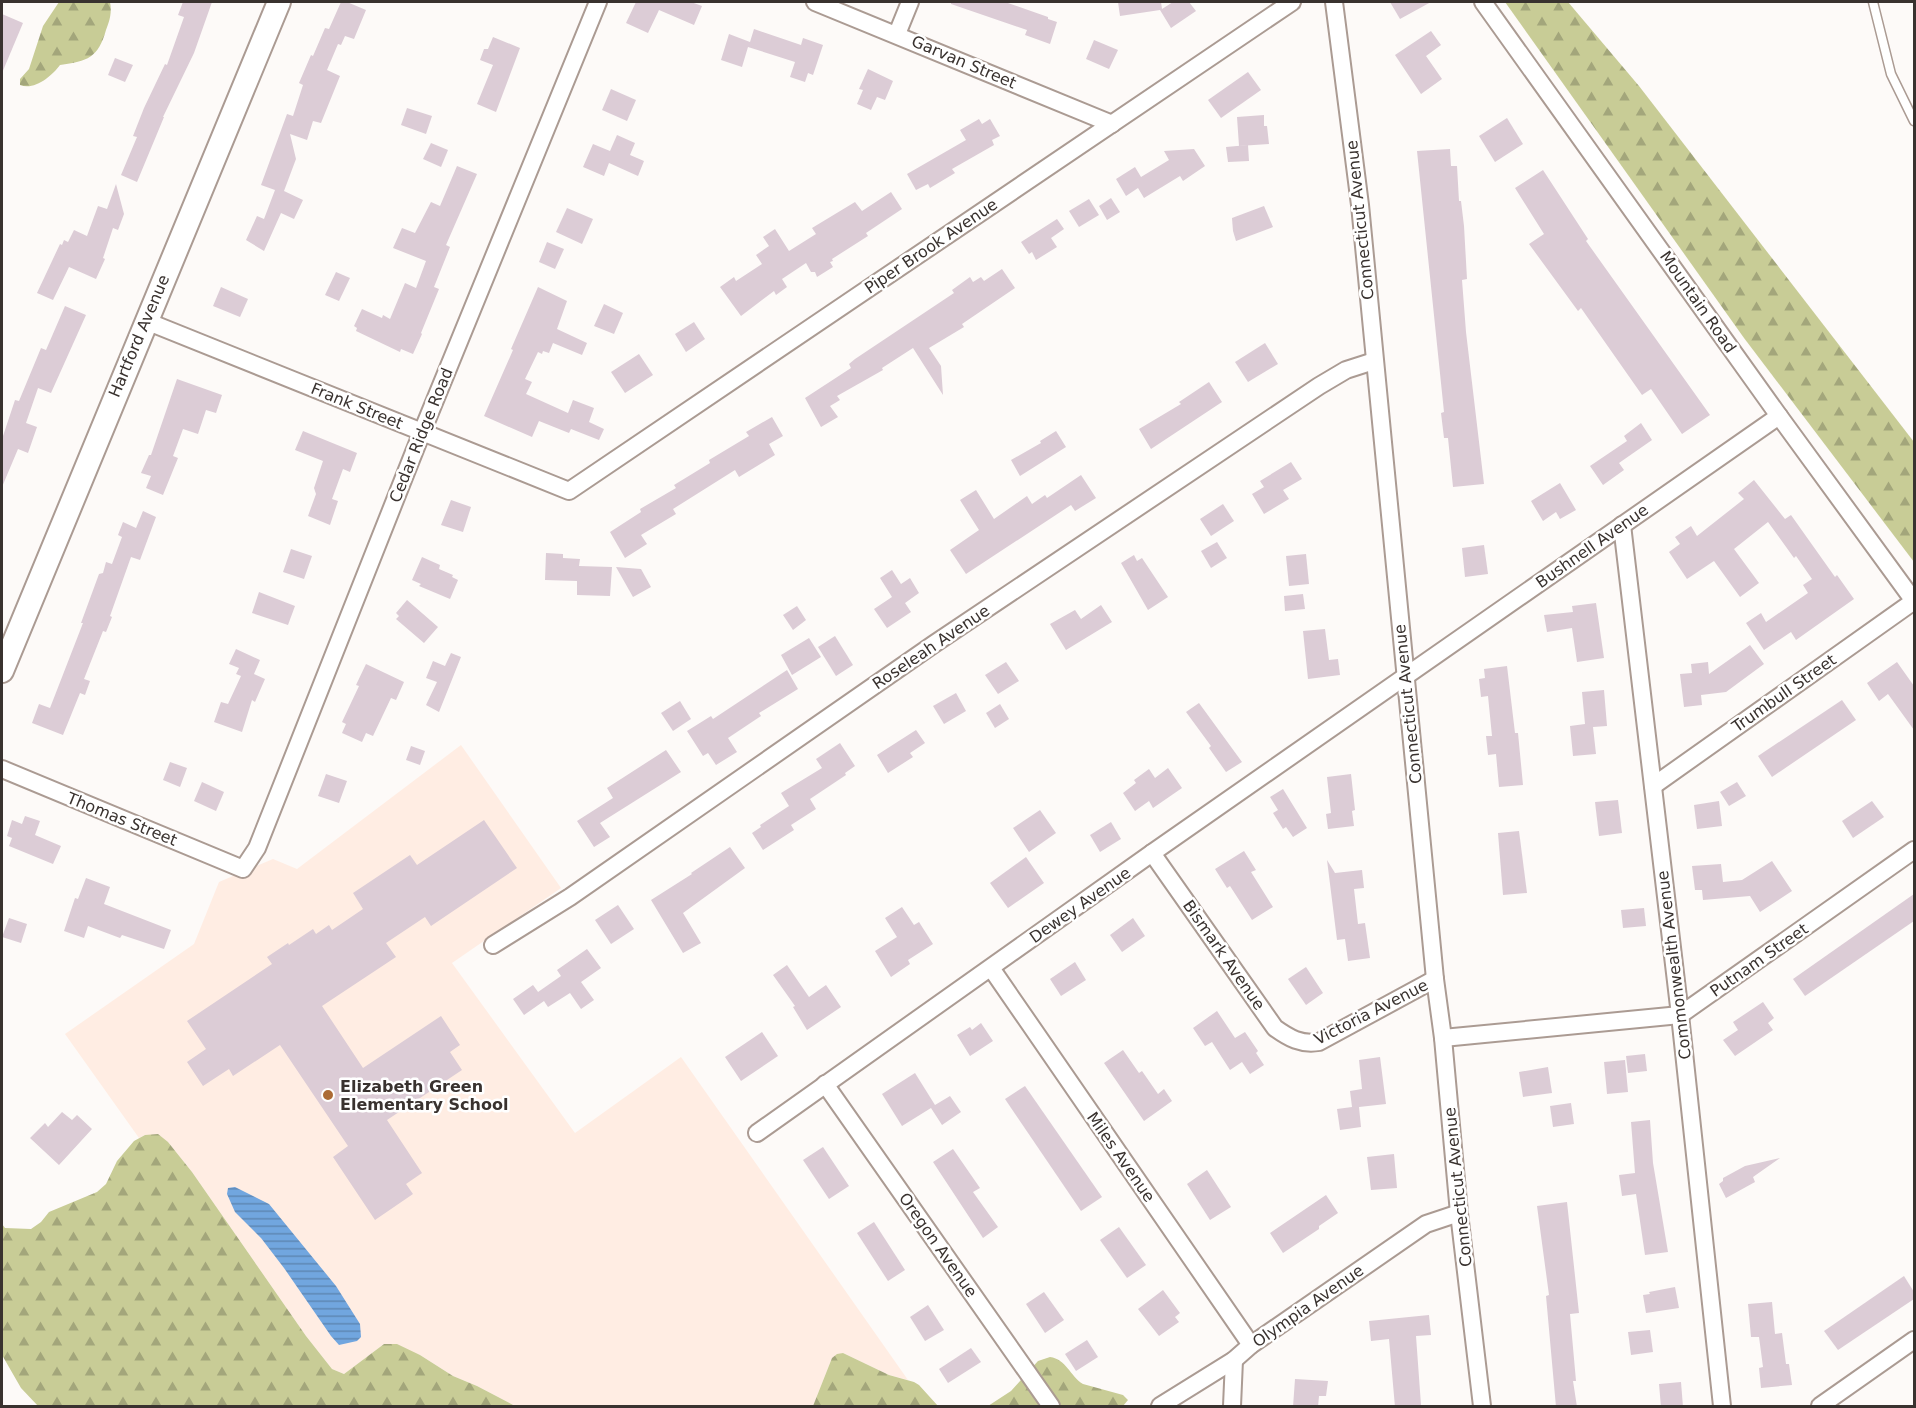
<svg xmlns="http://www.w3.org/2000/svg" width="1916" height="1408" viewBox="0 0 1916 1408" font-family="'DejaVu Sans',sans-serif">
	<defs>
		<pattern id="forest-firs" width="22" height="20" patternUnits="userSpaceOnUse" patternTransform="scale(1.5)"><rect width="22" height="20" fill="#c8cc96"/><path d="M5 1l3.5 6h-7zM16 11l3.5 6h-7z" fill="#a3a67b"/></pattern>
		<pattern id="water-rules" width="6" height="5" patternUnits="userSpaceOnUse" patternTransform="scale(1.5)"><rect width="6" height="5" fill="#71a6df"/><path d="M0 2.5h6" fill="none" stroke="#5e88b5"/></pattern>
	</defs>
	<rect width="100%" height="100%" fill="#fdfaf8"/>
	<polygon fill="#ffede3" points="461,745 561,888 452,963 575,1133 681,1057 908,1380 889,1375 843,1353 832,1358 813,1406 515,1406 477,1386 453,1376 420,1355 384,1344 344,1374 332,1369 306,1336 192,1172 168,1142 145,1135 139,1138 65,1034 194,944 219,882 273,859 297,869"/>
	<g fill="url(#forest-firs)">
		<path d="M59,2H110C112,12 110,20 106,30C98,58 88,61 60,65C52,76 34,91 20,85V79L29,69L43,26Z"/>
		<polygon points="1505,2 1568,2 1639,86 1914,442 1914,562 1744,338"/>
		<polygon points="158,1134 168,1142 192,1172 306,1336 332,1369 344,1374 384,1344 397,1344 420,1355 453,1376 477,1386 515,1406 38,1406 21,1388 2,1355 2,1224 5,1228 31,1229 41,1222 49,1212 97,1192 106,1184 117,1161 134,1141 145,1135"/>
		<polygon points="843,1353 889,1375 914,1382 919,1385 938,1406 813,1406 832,1358 837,1354"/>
		<path d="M1050,1357C1066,1359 1070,1376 1083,1384L1123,1395L1128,1400L1123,1406H988L1011,1391L1038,1361Z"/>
	</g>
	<polygon fill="url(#water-rules)" points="235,1187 269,1204 336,1286 360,1324 361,1337 357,1341 339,1345 331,1336 284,1268 261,1238 235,1212 227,1194 228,1188"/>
	<g fill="#dcccd6">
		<polygon points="183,2 212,2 194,53 163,117 164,117 137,182 121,175 137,137 133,136 144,108 165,64 167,65 184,17 178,15"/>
		<polygon points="341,2 347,2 366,10 354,39 345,36 341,45 338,44 327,70 340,76 321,123 313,121 307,140 290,134 296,159 284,191 303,200 294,219 281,213 264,251 246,240 257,216 264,219 275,190 261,185 287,114 293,116 303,85 299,83 311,55 313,56 325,28 329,29"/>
		<polygon points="636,2 691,2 702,6 694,25 659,10 648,33 626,23"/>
		<polygon points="951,2 1005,2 1048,17 1048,19 1057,22 1050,44 1025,35 1027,30 951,4"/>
		<polygon points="1118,2 1161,2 1162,9 1173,2 1189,2 1196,11 1171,28 1160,10 1120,16"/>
		<polygon points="1390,2 1431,2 1400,19"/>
		<polygon points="2,14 23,23 2,73"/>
		<polygon points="754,29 801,45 803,38 823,45 813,75 808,73 805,82 790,77 795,62 748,47 742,67 721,60 729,34 750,42"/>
		<polygon points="1431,31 1441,45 1426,56 1442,79 1421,94 1395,55"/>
		<polygon points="493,37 520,48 496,112 477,104 493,65 480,60 484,49 488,49"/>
		<polygon points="1094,40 1118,50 1109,69 1086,59"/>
		<polygon points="115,58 133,65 125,82 108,75"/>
		<polygon points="868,69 893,81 885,100 877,97 871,110 857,104 863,90 859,89"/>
		<polygon points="1248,72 1261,90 1221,118 1208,100"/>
		<polygon points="611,89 636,100 627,121 602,110"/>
		<polygon points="407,108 432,116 426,134 401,125"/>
		<polygon points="1264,115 1264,126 1267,126 1269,144 1239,146 1237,117"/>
		<polygon points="1507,118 1523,144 1495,162 1479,136"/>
		<polygon points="979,119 982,124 990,119 1000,136 992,140 994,145 952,169 955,173 930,188 928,184 916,190 907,174 966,140 960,130"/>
		<polygon points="617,135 635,143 630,155 644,161 638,176 609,163 604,176 583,167 593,144 610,151"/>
		<polygon points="431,143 448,150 441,167 423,159"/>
		<polygon points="1248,145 1249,161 1228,162 1226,147"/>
		<polygon points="1194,149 1205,166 1183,181 1180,176 1144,198 1138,188 1126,196 1116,179 1135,167 1141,177 1169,160 1164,151"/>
		<polygon points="1450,149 1451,166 1457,166 1459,201 1461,201 1464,226 1467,279 1462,280 1466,332 1484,484 1453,487 1448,438 1444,438 1441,413 1444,412 1417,151"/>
		<polygon points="457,166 477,174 446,245 450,247 434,287 439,289 421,333 422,334 413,354 401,349 400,352 356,331 357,328 354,326 362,309 382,318 383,315 390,319 405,283 416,288 426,261 393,248 402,228 415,233 431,202 440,206"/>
		<polygon points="1543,170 1588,239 1586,241 1710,415 1682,434 1651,389 1642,395 1581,308 1578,311 1529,244 1544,234 1515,188"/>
		<polygon points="116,184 124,214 118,230 113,228 103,258 105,259 96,279 69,267 53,300 37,293 60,244 62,245 64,240 68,242 74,230 87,236 98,206 107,209"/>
		<polygon points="891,192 902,209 866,233 868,236 832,259 833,261 830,262 833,267 817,277 815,272 811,272 806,263 782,279 787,287 776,295 774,291 741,316 720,287 734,277 736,281 762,264 756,255 769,246 763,237 775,229 789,251 816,234 812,228 855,202 862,211"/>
		<polygon points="1111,198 1120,212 1107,220 1099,206"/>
		<polygon points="1089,199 1099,215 1079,227 1069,211"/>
		<polygon points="1264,206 1273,227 1236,241 1233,231 1232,218"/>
		<polygon points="567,208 593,219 582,244 556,232"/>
		<polygon points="1057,219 1064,229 1051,238 1057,247 1036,260 1032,252 1029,254 1021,242"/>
		<polygon points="547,242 564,249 555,269 539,262"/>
		<polygon points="1002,269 1015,288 962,324 964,327 929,348 941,366 943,395 913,348 882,368 883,370 837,396 840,400 830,406 838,417 821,427 805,398 851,368 849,364 855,359 954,293 952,290 970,277 973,282 981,277 984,281"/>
		<polygon points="336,272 350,278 339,301 325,295"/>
		<polygon points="221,287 248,299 240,317 213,306"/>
		<polygon points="538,287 567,301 557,329 587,343 582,355 553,343 549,353 543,351 542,354 538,352 525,379 532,382 526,394 568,413 573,400 594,408 589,422 604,429 599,440 571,429 569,433 539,421 532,437 484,416 513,350 511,349"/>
		<polygon points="604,304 623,313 614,334 594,326"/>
		<polygon points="65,306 86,315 51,393 38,388 26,423 37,427 28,453 18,449 2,487 2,439 15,400 19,401 41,348 46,350"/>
		<polygon points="694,322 705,339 686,352 675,334"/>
		<polygon points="1265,343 1278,364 1248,382 1235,362"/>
		<polygon points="639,354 653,375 625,393 611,372"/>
		<polygon points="177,379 222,395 216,413 206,410 198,434 183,429 173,456 178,458 163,495 146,488 151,476 141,473 149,455 151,455"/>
		<polygon points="1209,382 1222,402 1151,449 1139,429 1181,404 1179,402"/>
		<polygon points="772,417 783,436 769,444 775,455 739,477 735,470 673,509 676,514 641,535 647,544 625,558 610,532 641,512 640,509 676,488 674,485 710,463 709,460 749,436 746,432"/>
		<polygon points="1641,423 1652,440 1619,463 1624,470 1603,485 1590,466 1627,441 1624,436"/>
		<polygon points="303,431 357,453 350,472 343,469 332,499 338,501 330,525 308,516 316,494 314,488 323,461 295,450"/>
		<polygon points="1056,431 1066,447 1020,476 1011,460 1041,443 1040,441"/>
		<polygon points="1291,462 1302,479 1283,490 1289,499 1264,514 1252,494 1264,487 1260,481"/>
		<polygon points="1081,475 1096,498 1075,511 1071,505 966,574 950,550 979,530 960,500 976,490 994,519 1027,496 1032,504 1045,495 1047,498"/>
		<polygon points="1754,480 1785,519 1791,515 1835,577 1837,575 1854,599 1796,640 1791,632 1764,650 1746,623 1761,613 1766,622 1808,593 1803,585 1812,579 1796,556 1794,558 1768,522 1734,549 1759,583 1740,597 1714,561 1687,579 1669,552 1680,544 1675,537 1691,526 1697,536 1744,499 1738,493"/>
		<polygon points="1560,483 1576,510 1560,519 1556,512 1543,521 1531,501"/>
		<polygon points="451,500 471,507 463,532 441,525"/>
		<polygon points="1223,504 1234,521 1211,536 1200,519"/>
		<polygon points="143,511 156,517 140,560 131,557 110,616 112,617 106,632 103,631 84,679 90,681 85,695 80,693 63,735 32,723 39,704 50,708 83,623 81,623 99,574 103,573 106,562 112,564 122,537 118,535 123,522 136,528"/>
		<polygon points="1217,542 1227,558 1211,568 1201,551"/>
		<polygon points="1484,545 1488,574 1465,577 1462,548"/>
		<polygon points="291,549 312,556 304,579 283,572"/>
		<polygon points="546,553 563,554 563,558 580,559 579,566 612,567 610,596 577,595 577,581 545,580"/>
		<polygon points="1306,554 1309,584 1289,586 1286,556"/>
		<polygon points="1134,555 1137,561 1142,558 1168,597 1148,610 1121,563"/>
		<polygon points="422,557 440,565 439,569 453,575 452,577 458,580 450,599 419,586 421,584 412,580"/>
		<polygon points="616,567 641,569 651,587 633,597"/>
		<polygon points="892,570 901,584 910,578 919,593 905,603 911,612 887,628 874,609 892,597 880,578"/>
		<polygon points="259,592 295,606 288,625 252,613"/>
		<polygon points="1303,594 1305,609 1285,611 1284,596"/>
		<polygon points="407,600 438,627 424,643 396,619 399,616 396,613"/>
		<polygon points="1596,603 1604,658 1577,662 1572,628 1547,632 1544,615 1573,612 1572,606"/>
		<polygon points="1101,605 1112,622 1066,650 1050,624 1075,610 1081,619"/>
		<polygon points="797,606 806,620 793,630 783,615"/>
		<polygon points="1325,629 1329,660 1338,659 1340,675 1308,679 1303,631"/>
		<polygon points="835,636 853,665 836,676 818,647"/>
		<polygon points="809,638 821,657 792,675 781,655"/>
		<polygon points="1750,645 1764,664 1726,692 1701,695 1702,705 1684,707 1680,674 1692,673 1691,664 1708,662 1709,674"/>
		<polygon points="236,649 260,660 254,674 265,679 255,702 252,700 242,732 214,722 221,702 228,704 241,676 236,674 239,668 229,664"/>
		<polygon points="451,653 461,657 439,712 426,705 437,682 426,678 433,661 445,666"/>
		<polygon points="1006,662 1019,681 998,694 985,675"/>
		<polygon points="1897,662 1914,686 1914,730 1888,694 1879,701 1867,683"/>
		<polygon points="366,664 404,682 396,700 391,698 373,736 366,733 362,742 342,733 346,724 342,722 359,686 356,685"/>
		<polygon points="1507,666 1515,733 1518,733 1523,785 1499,787 1496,754 1488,755 1486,736 1492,736 1488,696 1481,697 1479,679 1485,678 1484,669"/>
		<polygon points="787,670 798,689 759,713 761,716 728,738 737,752 716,765 708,753 703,756 687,731 711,716 713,719"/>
		<polygon points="1604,690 1607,726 1593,727 1596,754 1573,756 1570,726 1585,724 1582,692"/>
		<polygon points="956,693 966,711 944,724 933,706"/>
		<polygon points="1842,700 1856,720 1772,777 1758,756"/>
		<polygon points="680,701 691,719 673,731 661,713"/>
		<polygon points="1199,703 1242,762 1226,772 1209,748 1211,746 1186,712"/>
		<polygon points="1000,704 1009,719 995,728 986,713"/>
		<polygon points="916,730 925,743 910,753 913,757 888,773 877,755"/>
		<polygon points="840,743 855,766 845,773 846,775 810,799 816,809 791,825 794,830 763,850 752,833 761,827 760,825 789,806 781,793 822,768 816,759"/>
		<polygon points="411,746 425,751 420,765 406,760"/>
		<polygon points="666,750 681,772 600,823 610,837 594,847 577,821 613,798 607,788"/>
		<polygon points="170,762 187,768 180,787 163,780"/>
		<polygon points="1168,768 1182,788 1153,808 1149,801 1135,811 1123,793 1136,783 1134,780 1149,769 1155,778"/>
		<polygon points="326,774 347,781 339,803 318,796"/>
		<polygon points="1351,774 1355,810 1352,811 1354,826 1328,829 1326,814 1331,813 1327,777"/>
		<polygon points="202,782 224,792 216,811 194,801"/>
		<polygon points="1737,782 1746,796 1729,806 1720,792"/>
		<polygon points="1283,789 1307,828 1293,837 1286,827 1283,829 1273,813 1278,810 1270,797"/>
		<polygon points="1618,800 1622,833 1599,836 1595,802"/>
		<polygon points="1719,801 1722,826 1697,829 1694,805"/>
		<polygon points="1872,801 1884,817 1853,838 1842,821"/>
		<polygon points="1040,810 1056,833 1029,852 1013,828"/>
		<polygon points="25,816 40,821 35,835 61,846 53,864 9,846 12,838 7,836 12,820 22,824"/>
		<polygon points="484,820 517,868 431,926 425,917 386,943 396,957 322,1006 363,1068 441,1016 460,1045 450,1052 462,1070 387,1120 422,1173 406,1184 413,1194 375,1220 333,1157 348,1146 280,1045 233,1076 229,1069 203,1086 187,1062 206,1049 187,1021 272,964 267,957 288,943 289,945 313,929 316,934 329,925 332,930 363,909 353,893 410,855 417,865"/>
		<polygon points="1111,822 1121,839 1100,852 1090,835"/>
		<polygon points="1519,831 1527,893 1503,895 1498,833"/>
		<polygon points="730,847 745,868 683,913 701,943 683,953 651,900 692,874 691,873"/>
		<polygon points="1244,851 1256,870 1251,872 1273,907 1252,920 1230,886 1227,888 1215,869"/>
		<polygon points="1026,857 1044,883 1008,908 990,883"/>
		<polygon points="1327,860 1335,873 1362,870 1364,888 1354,889 1358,924 1365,923 1370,958 1348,961 1345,939 1337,940"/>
		<polygon points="1772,861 1792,891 1760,912 1750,896 1703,900 1702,890 1695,890 1692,866 1721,864 1723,882 1742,880"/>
		<polygon points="86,878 110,887 104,904 171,930 164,949 122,935 120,938 88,926 84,938 64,931 75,898 78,899"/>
		<polygon points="1914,894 1914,921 1805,996 1793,979"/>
		<polygon points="618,905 634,929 611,944 595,920"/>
		<polygon points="902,907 914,925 919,922 933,944 908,960 910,964 891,977 875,951 897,937 885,918"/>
		<polygon points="1644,908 1646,926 1623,928 1621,910"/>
		<polygon points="9,918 27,924 21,943 2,937"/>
		<polygon points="1133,918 1145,936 1122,952 1110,935"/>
		<polygon points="587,949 601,968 581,982 594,1000 581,1009 570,993 548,1007 544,1001 524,1015 513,999 533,985 541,996 538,992 561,976 557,970"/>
		<polygon points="1075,962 1086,980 1061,996 1050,979"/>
		<polygon points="787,965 809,997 826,985 841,1007 807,1030 793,1007 795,1006 773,975"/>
		<polygon points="1306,967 1323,993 1306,1005 1288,979"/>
		<polygon points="1763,1002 1774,1018 1768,1023 1773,1030 1735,1056 1723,1040 1738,1030 1733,1022"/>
		<polygon points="1217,1011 1235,1038 1245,1032 1258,1051 1256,1053 1264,1065 1250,1074 1242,1062 1230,1070 1212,1042 1205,1046 1193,1028"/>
		<polygon points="981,1023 993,1041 970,1056 957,1035 970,1027 972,1030"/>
		<polygon points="762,1032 778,1056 741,1081 725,1057"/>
		<polygon points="1123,1050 1139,1073 1142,1071 1158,1094 1164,1089 1172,1101 1144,1121 1104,1063"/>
		<polygon points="1645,1054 1647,1071 1628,1073 1626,1056"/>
		<polygon points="1380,1057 1386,1104 1359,1107 1361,1127 1340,1130 1337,1109 1352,1107 1350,1091 1362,1089 1359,1060"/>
		<polygon points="1625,1060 1628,1092 1607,1094 1604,1062"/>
		<polygon points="1548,1067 1552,1093 1523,1097 1519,1072"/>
		<polygon points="915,1073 935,1105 950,1096 961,1112 942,1125 931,1108 902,1126 882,1094"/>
		<polygon points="1025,1086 1102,1197 1081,1211 1005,1099"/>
		<polygon points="1571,1103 1574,1124 1553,1127 1550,1106"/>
		<polygon points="62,1112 72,1120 77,1115 92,1129 59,1165 30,1138 45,1123 48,1127"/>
		<polygon points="1650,1120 1653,1163 1668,1252 1645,1255 1636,1194 1622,1196 1619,1175 1635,1173 1631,1122"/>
		<polygon points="823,1147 849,1186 829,1199 803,1160"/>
		<polygon points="953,1149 980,1188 973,1192 998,1227 983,1238 933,1162"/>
		<polygon points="1394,1154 1397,1188 1371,1190 1367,1157"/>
		<polygon points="1780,1158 1753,1177 1755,1182 1726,1198 1719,1184 1723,1181 1723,1178 1745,1166"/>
		<polygon points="1207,1170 1231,1207 1210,1220 1187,1184"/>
		<polygon points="1326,1195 1338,1213 1319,1226 1319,1229 1283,1253 1270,1233"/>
		<polygon points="1567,1202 1579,1313 1570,1314 1576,1381 1573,1381 1577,1407 1556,1407 1546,1296 1549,1295 1537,1206"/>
		<polygon points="874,1222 905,1270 888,1281 857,1233"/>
		<polygon points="1119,1227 1146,1265 1127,1278 1100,1240"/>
		<polygon points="1904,1276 1914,1292 1914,1299 1838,1350 1824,1331"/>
		<polygon points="1675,1287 1679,1308 1646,1313 1643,1295 1650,1294 1649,1292"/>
		<polygon points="1163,1290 1180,1313 1175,1317 1179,1322 1159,1336 1138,1309"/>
		<polygon points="1044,1292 1064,1320 1045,1333 1026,1304"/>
		<polygon points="1772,1302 1775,1334 1782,1333 1786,1364 1789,1364 1792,1385 1761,1388 1759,1368 1763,1367 1759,1337 1751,1337 1748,1304"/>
		<polygon points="928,1305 944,1330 925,1341 910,1317"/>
		<polygon points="1429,1315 1431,1335 1416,1336 1421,1405 1395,1407 1389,1339 1371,1341 1369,1321"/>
		<polygon points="1650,1330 1653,1352 1631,1355 1628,1332"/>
		<polygon points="1087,1340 1098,1357 1076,1371 1065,1354"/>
		<polygon points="971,1348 981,1362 948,1383 939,1369"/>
		<polygon points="1295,1379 1328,1381 1326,1396 1319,1396 1318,1407 1293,1407"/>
		<polygon points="1681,1382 1683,1407 1661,1407 1659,1384"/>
	</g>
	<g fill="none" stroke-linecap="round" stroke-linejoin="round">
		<defs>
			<polyline id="lane" points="1873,2 1891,74 1914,121"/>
			<g id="street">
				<polyline points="815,2 1112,124"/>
				<polyline points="1334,2 1360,205 1435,979 1443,1038 1459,1213 1482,1406"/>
				<polyline points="1483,2 1779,416 1914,601"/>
				<polyline points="897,34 910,2"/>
				<polyline points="146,321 569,491 1292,2"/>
				<polyline points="1622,525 1680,1015 1722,1406"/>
				<polyline points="2,769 243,869 257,848 422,432 598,2"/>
				<polyline points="1653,786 1914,601"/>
				<path d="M1152,853L1275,1028C1289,1038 1301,1045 1319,1042L1435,979"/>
				<polyline points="493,945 570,897 934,644 1319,386 1346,370 1374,361"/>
				<polyline points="991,968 1251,1345"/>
				<polyline points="1443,1038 1680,1015 1914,850"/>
				<polyline points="825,1084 1051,1406"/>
				<polyline points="757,1133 1152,853 1779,416"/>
				<polyline points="1160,1406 1234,1360 1251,1345 1426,1224 1459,1213"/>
				<polyline points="1232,1406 1234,1360"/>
				<polyline points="1820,1406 1914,1340"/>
			</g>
			<polyline id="secondary" points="2,671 279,2"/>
		</defs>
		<use href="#lane" stroke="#ab9b93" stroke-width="11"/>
		<use href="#street" stroke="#ab9b93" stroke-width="20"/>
		<use href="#secondary" stroke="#ab9b93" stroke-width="26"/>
		<use href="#lane" stroke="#fff" stroke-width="8"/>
		<use href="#street" stroke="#fff" stroke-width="16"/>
		<use href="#secondary" stroke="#fff" stroke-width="22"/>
	</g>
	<circle fill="#ac6b35" stroke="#fff" stroke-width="2" cx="328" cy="1095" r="6"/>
	<g text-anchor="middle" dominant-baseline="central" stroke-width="5" stroke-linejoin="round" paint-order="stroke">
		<g font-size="16" fill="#39322f" stroke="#fff">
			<text transform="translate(964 62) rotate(23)">Garvan Street</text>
			<text transform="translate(1360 220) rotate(-96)">Connecticut Avenue</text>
			<text transform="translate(931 246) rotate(-34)">Piper Brook Avenue</text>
			<text transform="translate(1698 302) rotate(55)">Mountain Road</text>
			<text transform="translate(139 336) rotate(-67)">Hartford Avenue</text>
			<text transform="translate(357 406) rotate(22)">Frank Street</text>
			<text transform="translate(421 435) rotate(-68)">Cedar Ridge Road</text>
			<text transform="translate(1592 546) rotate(-35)">Bushnell Avenue</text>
			<text transform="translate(931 647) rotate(-34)">Roseleah Avenue</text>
			<text transform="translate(1784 693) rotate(-35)">Trumbull Street</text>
			<text transform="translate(1408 704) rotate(-96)">Connecticut Avenue</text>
			<text transform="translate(122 819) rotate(22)">Thomas Street</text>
			<text transform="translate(1080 905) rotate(-35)">Dewey Avenue</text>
			<text transform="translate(1224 955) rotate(55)">Bismark Avenue</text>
			<text transform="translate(1759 960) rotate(-35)">Putnam Street</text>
			<text transform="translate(1674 965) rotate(-97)">Commonwealth Avenue</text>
			<text transform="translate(1371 1012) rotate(-27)">Victoria Avenue</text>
			<text transform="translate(1121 1157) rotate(55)">Miles Avenue</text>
			<text transform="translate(1458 1187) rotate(-96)">Connecticut Avenue</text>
			<text transform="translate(938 1245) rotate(55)">Oregon Avenue</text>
			<text transform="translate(1308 1306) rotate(-35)">Olympia Avenue</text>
		</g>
		<g font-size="16" font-weight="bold" fill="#39322f" stroke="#fff" text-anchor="start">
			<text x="340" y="1086">Elizabeth Green<tspan x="340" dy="18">Elementary School</tspan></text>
		</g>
	</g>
	<rect width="1916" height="1408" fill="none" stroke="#39322f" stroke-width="6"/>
</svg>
